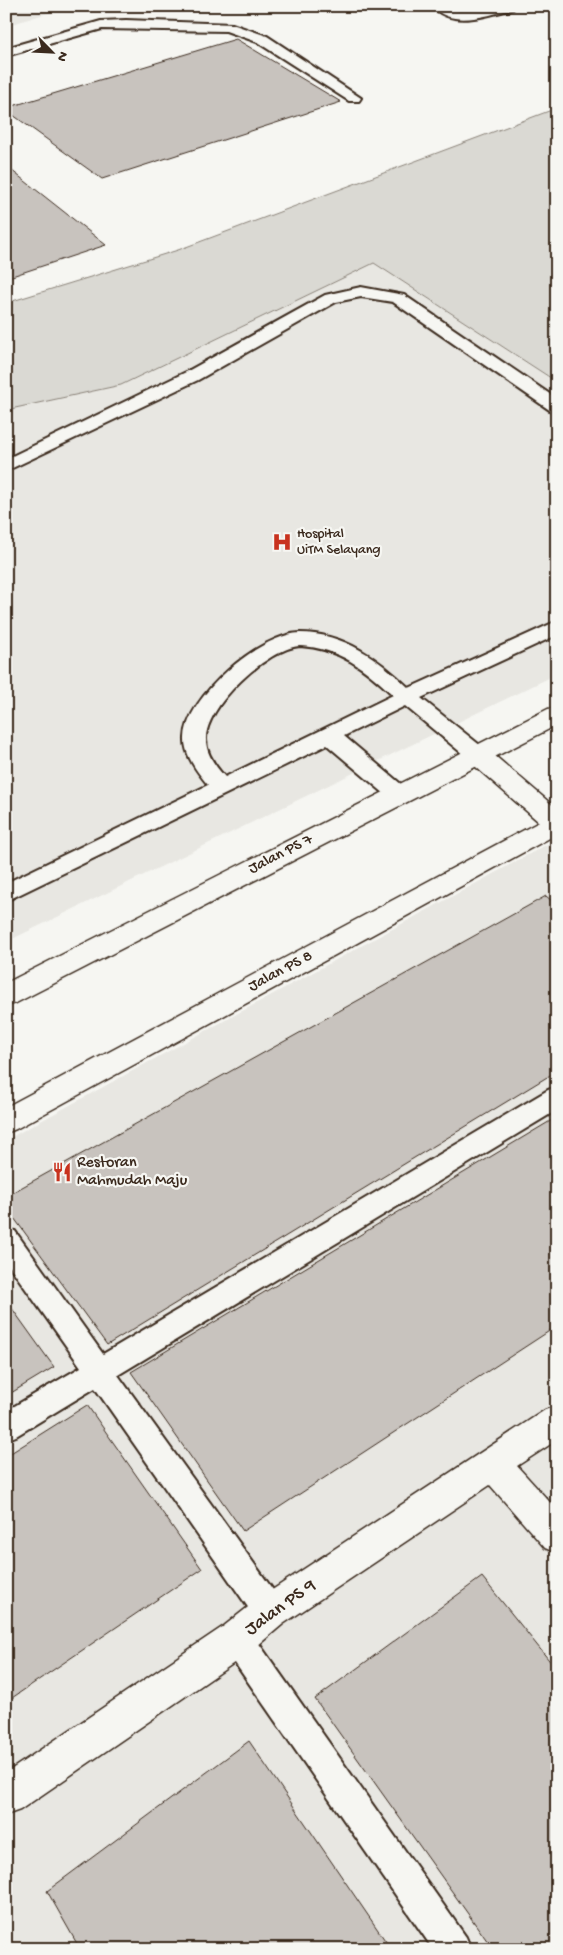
<svg xmlns="http://www.w3.org/2000/svg" width="563" height="1955" viewBox="0 0 563 1955" font-family="'Gochi Hand',sans-serif">
	<rect width="100%" height="100%" fill="#f6f6f2"/>
	<filter id="ink" filterUnits="userSpaceOnUse"><feTurbulence type="fractalNoise" baseFrequency=".02" numOctaves="2"/><feDisplacementMap in="SourceGraphic" scale="10" xChannelSelector="R" yChannelSelector="G"/><feConvolveMatrix kernelMatrix="1 2 1 2 8 2 1 2 1" color-interpolation-filters="sRGB"/></filter>
	<g filter="url(#ink)">
		<g fill="#e8e7e2">
			<polygon points="6,6 70,6 6,26"/>
			<polygon points="258,6 413,6 401,12"/>
			<polygon points="374,263 557,382 557,674 6,942 6,410 121,385"/>
			<polygon points="557,839 557,1949 6,1949 6,1140"/>
		</g>
		<polygon fill="#dad9d3" stroke="#8a8278" points="557,108 557,382 374,263 121,385 6,410 6,303 178,250"/>
		<g fill="#c8c3be" stroke="#3b2a1e">
			<polygon points="236,39 341,102 102,179 6,110 6,108"/>
			<polygon points="6,166 106,245 6,278"/>
			<polygon points="546,896 557,905 557,1071 107,1345 6,1207 6,1196"/>
			<polygon points="557,1117 557,1326 243,1531 131,1372"/>
			<polygon points="6,1300 54,1367 6,1396"/>
			<polygon points="87,1405 202,1569 6,1702 6,1456"/>
			<polygon points="482,1577 557,1670 557,1949 493,1949 315,1699"/>
			<polygon points="249,1741 391,1949 80,1949 47,1891"/>
		</g>
		<g fill="none" stroke-linecap="round" stroke-linejoin="round">
			<defs>
				<g id="service">
					<path d="M432,6H449L459,11L476,10L492,6H514L513,9C488,15 452,29 432,6Z"/>
					<polygon points="126,20 232,24 267,36 361,98 359,101 349,101 257,42 226,31 102,29 6,56 6,48 101,21"/>
					<polygon points="361,287 404,295 557,399 557,412 551,411 393,302 361,297 336,302 198,380 6,471 6,459 186,372 325,295"/>
					<path d="M557,621V635L421,698L486,750L489,755L486,760L478,762L470,760L405,706L344,736L408,790L411,795L408,800L400,802L392,800L327,745L6,901V883L208,785C198,773 184,755 185,738C186,697 260,634 300,633C344,633 379,659 409,688ZM300,646C339,648 366,669 393,695L225,777C216,767 206,754 206,740C204,707 268,648 300,646Z"/>
					<polygon points="557,1087 557,1110 118,1375 281,1601 285,1612 281,1623 270,1627 259,1623 95,1388 16,1436 6,1440 6,1411 81,1367 6,1261 6,1228 15,1231 103,1354 548,1090"/>
					<polygon points="237,1624 248,1628 466,1937 471,1949 433,1949 226,1650 221,1639 226,1628"/>
				</g>
				<g id="minor">
					<polygon points="478,747 487,749 557,809 557,834 16,1129 6,1133 6,1107 539,822 469,761 466,755 469,749"/>
					<polygon points="557,1406 557,1440 517,1466 557,1510 557,1553 545,1548 490,1485 283,1624 250,1652 20,1810 6,1815 6,1773 224,1626 257,1600 545,1410"/>
				</g>
				<polygon id="tertiary" points="557,707 557,725 16,1003 6,1006 6,983 548,709"/>
			</defs>
			<use href="#service" stroke="#3b2a1e" stroke-width="4"/>
			<use href="#minor" stroke="#3b2a1e" stroke-width="3"/>
			<use href="#tertiary" stroke="#3b2a1e" stroke-width="3"/>
			<use href="#service" fill="#f6f6f2" fill-rule="evenodd"/>
			<use href="#minor" fill="#f6f6f2" fill-rule="evenodd"/>
			<use href="#tertiary" fill="#f6f6f2" fill-rule="evenodd"/>
		</g>
	</g>
	<defs>
		<symbol id="hospital-bare" viewBox="-9 -9 18 18"><path d="M-5-5h3v3.5h4V-5h3V5h-3V1.5h-4V5h-3Z" fill="#c8321e" stroke="#f6f6f2" stroke-width="2.5" paint-order="stroke"/></symbol>
		<symbol id="restaurant-bare" viewBox="-9 -9 18 18"><path d="M-5-6h1v4h1v-4h1v4h1v-4h1v5L-1.5 .5V6h-2V.5L-5-1ZM5-6V6H3V1.5H1.5Q1.5-4 5-6Z" fill="#c8321e" stroke="#f6f6f2" stroke-width="2.5" paint-order="stroke"/></symbol>
	</defs>
	<g fill-rule="evenodd">
		<use href="#hospital-bare" x="268" y="528" width="28" height="28"/>
		<use href="#restaurant-bare" x="48" y="1158" width="28" height="28"/>
	</g>
	<g text-anchor="middle" dominant-baseline="central" stroke-width="4.5" stroke-linejoin="round" paint-order="stroke">
		<g font-size="14" fill="#3b2a1e" stroke="#f6f6f2" text-anchor="start">
			<text x="297" y="534">Hospital<tspan x="297" dy="16">UiTM Selayang</tspan></text>
		</g>
		<g font-size="16" fill="#3b2a1e" stroke="#f6f6f2">
			<text transform="translate(281 855) rotate(-27)">Jalan PS 7</text>
			<text transform="translate(281 972) rotate(-28)">Jalan PS 8</text>
		</g>
		<g font-size="16" fill="#3b2a1e" stroke="#f6f6f2" text-anchor="start">
			<text x="77" y="1163">Restoran<tspan x="77" dy="18">Mahmudah Maju</tspan></text>
		</g>
		<g font-size="19" fill="#3b2a1e" stroke="#f6f6f2">
			<text transform="translate(281 1608) rotate(-36)">Jalan PS 9</text>
		</g>
	</g>
	<rect width="563" height="1955" fill="none" stroke="#f6f6f2" stroke-width="25"/>
	<rect x="12" y="12" width="538" height="1930" fill="none" stroke="#3b2a1e" stroke-width="2" filter="url(#ink)"/>
	<g transform="translate(52 52) rotate(114)" stroke="#f6f6f2" stroke-width="4" paint-order="stroke">
	<path d="M0-4L9 19L0 12L-9 19Z" fill="#3b2a1e"/>
	<text y="-8" font-size="14" font-weight="bold" text-anchor="middle" fill="#3b2a1e">N</text>
	</g>
</svg>
